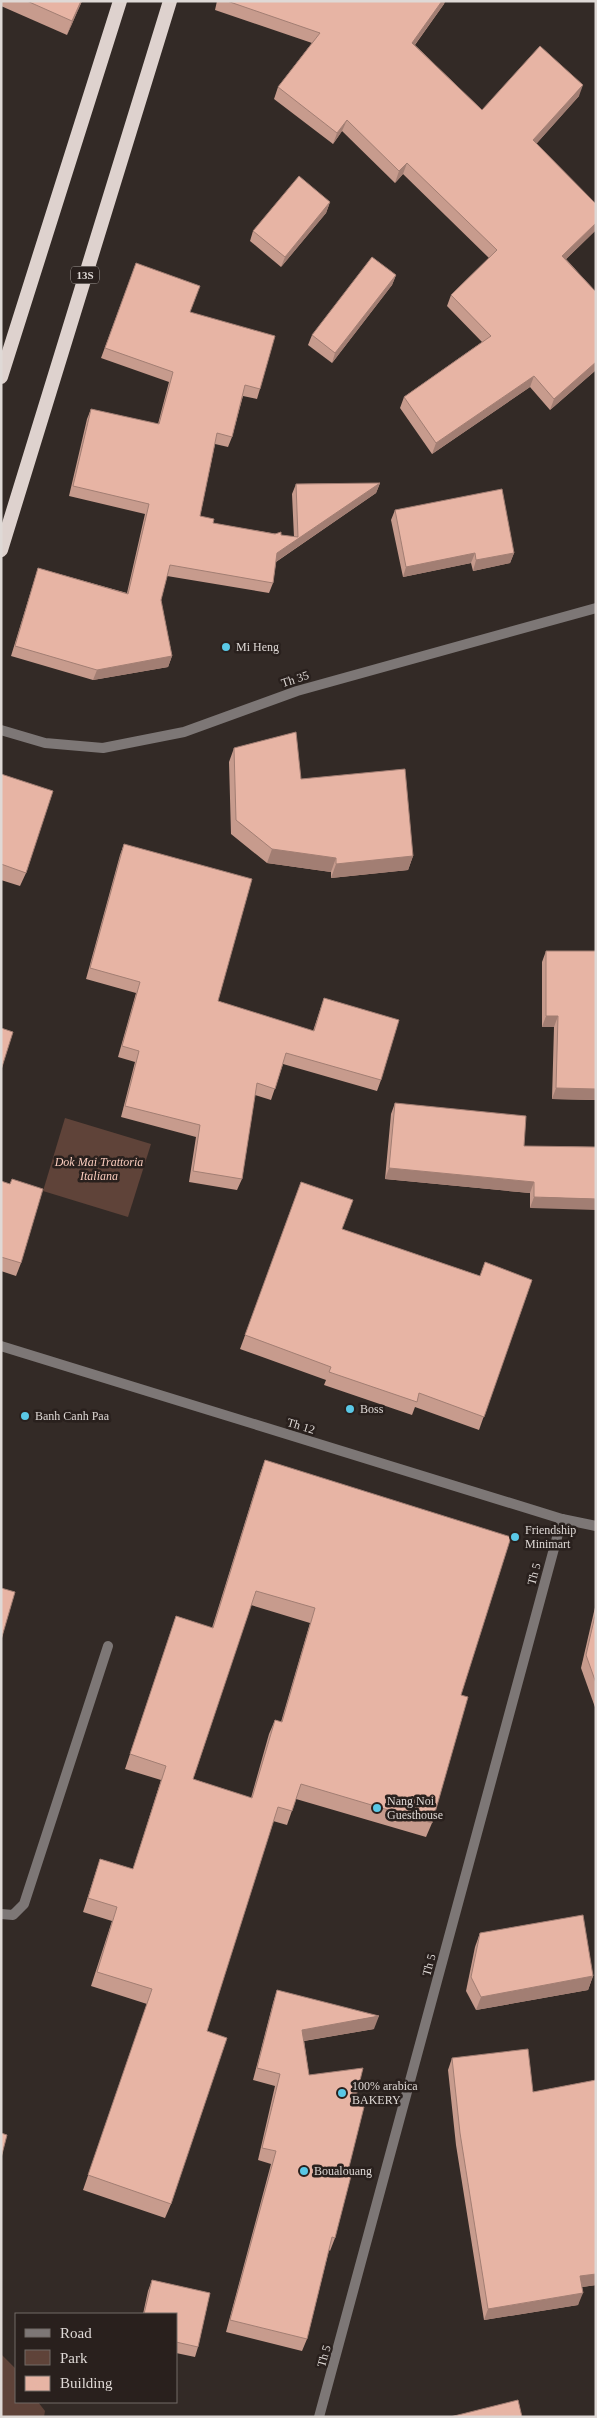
<svg xmlns="http://www.w3.org/2000/svg" width="597" height="2418" viewBox="0 0 597 2418" font-family="'Times New Roman',serif">
	<rect width="100%" height="100%" fill="#332a26"/>
	<g fill="#5f4339">
		<polygon points="65,1118 151,1144 128,1217 43,1191"/>
		<polygon points="1,2354 16,2369 16,2402 38,2402 45,2411 44,2417 1,2417"/>
	</g>
	<g fill="none" stroke-linecap="round" stroke-linejoin="round">
		<polyline stroke="#7d7776" stroke-width="10" points="1,1914 13,1915 24,1904 108,1646"/>
		<g stroke="#7d7776" stroke-width="10">
			<polyline points="1,730 45,743 103,748 184,732 297,691 596,608"/>
			<polyline points="1,1346 562,1519 596,1526"/>
			<polyline points="319,2417 562,1519"/>
		</g>
		<g stroke="#ded2ce" stroke-width="14">
			<polyline points="1,377 120,1"/>
			<polyline points="1,550 170,1"/>
		</g>
	</g>
	<g fill="#c79b8d" fill-rule="evenodd">
		<polygon points="1,1 82,1 67,35 1,6"/>
		<polygon points="217,1 445,1 444,4 415,45 482,110 579,96 536,144 596,204 596,230 566,259 596,292 596,370 550,410 530,387 432,454 400,408 404,397 482,342 447,306 451,295 489,258 403,174 395,183 342,131 333,144 274,99 278,87 312,43 215,10"/>
		<polygon points="330,202 326,213 281,267 250,241 253,231"/>
		<polygon points="136,263 190,312 260,389 257,399 243,396 232,437 228,447 215,444 200,516 213,523 294,537 292,494 296,484 380,483 376,493 276,562 273,583 269,593 167,576 161,600 172,656 168,667 93,680 11,656 38,568 127,593 145,514 69,496 87,419 91,409 158,424 169,382 101,358"/>
		<polygon points="396,275 392,285 332,363 308,345 312,335"/>
		<polygon points="395,510 514,553 510,563 473,571 471,563 403,577 391,520"/>
		<polygon points="234,748 301,779 413,856 408,870 331,878 331,872 267,863 231,834 229,762"/>
		<polygon points="1,774 26,873 20,886 1,880"/>
		<polygon points="124,844 218,1001 313,1031 324,998 381,1080 377,1091 283,1064 271,1100 255,1095 242,1179 237,1190 189,1182 196,1137 121,1117 135,1062 118,1057 136,993 86,979 120,855"/>
		<polygon points="546,951 596,951 596,1100 552,1099 554,1027 542,1027 542,962"/>
		<polygon points="395,1103 524,1146 596,1147 530,1208 530,1193 385,1179 391,1114"/>
		<polygon points="1,1181 21,1263 16,1276 1,1271"/>
		<polygon points="301,1182 342,1229 480,1276 532,1280 479,1430 415,1407 412,1415 324,1385 326,1380 240,1349"/>
		<path d="M265,1460L461,1695L432,1823L426,1837L296,1799L287,1825L273,1821L207,2031L171,2204L165,2218L83,2190L147,2004L91,1986L112,1921L83,1912L100,1859L133,1869L161,1780L125,1769L176,1616L212,1628L260,1474ZM251,1605L310,1623L281,1722L275,1720L269,1734L251,1798L193,1779Z"/>
		<polygon points="596,1603 596,1710 581,1668"/>
		<polygon points="480,1933 593,1976 588,1990 476,2010 466,1991 475,1947"/>
		<polygon points="277,1990 374,2029 304,2041 309,2075 354,2105 347,2175 335,2238 330,2251 329,2250 307,2339 302,2351 226,2332 271,2164 258,2160 275,2086 253,2080 273,2003"/>
		<polygon points="452,2058 533,2092 596,2080 596,2285 582,2287 578,2305 484,2320 456,2145 448,2070"/>
		<polygon points="152,2280 210,2293 198,2347 195,2357 176,2353 176,2314 143,2314 148,2291"/>
	</g>
	<g fill="#a27e73">
		<polygon points="81,1 82,1 67,35 72,21"/>
		<polygon points="442,1 445,1 444,4 408,54 412,43"/>
		<polygon points="583,85 579,96 529,152 533,140"/>
		<polygon points="347,120 342,131 333,144 337,133"/>
		<polygon points="407,163 403,174 395,183 399,171"/>
		<polygon points="330,202 326,213 281,267 285,257"/>
		<polygon points="596,223 596,230 558,267 562,256"/>
		<polygon points="396,275 392,285 332,363 335,353"/>
		<polygon points="596,362 596,370 550,410 554,399"/>
		<polygon points="534,376 530,387 432,454 436,443"/>
		<polygon points="380,483 376,493 274,563 277,553"/>
		<polygon points="475,553 471,563 403,577 406,567"/>
		<polygon points="514,553 510,563 473,571 476,560"/>
		<polygon points="172,656 168,667 93,680 97,670"/>
		<polygon points="272,849 336,858 331,872 267,863"/>
		<polygon points="413,856 408,870 331,878 336,864"/>
		<polygon points="546,1016 558,1016 554,1027 542,1027"/>
		<polygon points="556,1088 596,1089 596,1100 552,1099"/>
		<polygon points="389,1168 534,1182 530,1193 385,1179"/>
		<polygon points="534,1197 596,1199 596,1210 530,1208"/>
		<polygon points="593,1976 588,1990 476,2010 481,1997"/>
		<polygon points="379,2016 374,2029 297,2042 302,2030"/>
		<polygon points="596,2274 596,2285 576,2288 580,2276"/>
		<polygon points="583,2293 578,2305 484,2320 488,2309"/>
	</g>
	<g fill="#e7b4a4" stroke="#a27e73" fill-rule="evenodd">
		<polygon points="27,1 81,1 72,21"/>
		<polygon points="227,1 442,1 412,43 482,110 540,46 583,85 533,140 596,204 596,223 562,256 596,292 596,362 554,399 534,376 436,443 404,397 491,336 451,295 497,250 407,163 399,171 347,120 337,133 278,87 320,33"/>
		<polygon points="299,176 330,202 285,257 253,231"/>
		<polygon points="372,257 396,275 335,353 312,335"/>
		<polygon points="136,263 200,286 190,312 275,336 260,389 245,385 232,437 217,433 200,516 214,519 213,523 275,534 281,532 281,535 298,537 296,484 380,483 277,553 273,583 170,565 161,600 172,656 97,670 15,646 38,568 128,594 149,504 73,486 91,409 159,424 173,372 105,348"/>
		<polygon points="502,489 514,553 476,560 475,553 406,567 395,510"/>
		<polygon points="296,732 301,779 405,769 413,856 336,864 336,858 272,849 236,820 234,748"/>
		<polygon points="1,774 53,791 26,873 1,864"/>
		<polygon points="124,844 252,879 218,1001 314,1031 324,998 399,1020 381,1080 286,1053 275,1089 257,1083 242,1179 193,1171 200,1125 125,1106 139,1051 122,1046 140,982 90,968"/>
		<polygon points="546,951 596,951 596,1089 556,1088 558,1016 546,1016"/>
		<polygon points="1,1028 13,1032 1,1070"/>
		<polygon points="395,1103 526,1116 524,1146 596,1147 596,1199 534,1197 534,1182 389,1168"/>
		<polygon points="12,1179 43,1189 21,1263 1,1257 1,1181 10,1184"/>
		<polygon points="301,1182 353,1200 342,1229 480,1276 485,1262 532,1280 484,1417 419,1393 417,1402 329,1372 331,1367 245,1335"/>
		<path d="M265,1460L511,1537L461,1695L468,1697L432,1823L301,1784L292,1811L278,1807L207,2031L227,2038L171,2204L88,2175L152,1989L97,1972L117,1907L88,1898L100,1859L133,1869L166,1766L130,1754L176,1616L213,1628ZM256,1591L315,1608L282,1722L275,1720L252,1798L193,1779Z"/>
		<polygon points="1,1588 15,1592 1,1640"/>
		<polygon points="596,1611 596,1683 586,1655"/>
		<polygon points="583,1915 593,1976 481,1997 471,1977 480,1933"/>
		<polygon points="277,1990 379,2016 302,2030 309,2075 363,2068 354,2105 364,2107 347,2175 351,2176 335,2238 332,2237 307,2339 230,2320 276,2151 262,2148 280,2074 257,2068"/>
		<polygon points="528,2049 533,2092 596,2080 596,2274 580,2276 583,2293 488,2309 460,2133 452,2058"/>
		<polygon points="1,2133 7,2135 1,2158"/>
		<polygon points="152,2280 210,2293 198,2347 176,2342 176,2314 144,2314"/>
		<polygon points="518,2400 522,2417 450,2417"/>
	</g>
	<g fill="#5ac8e6" stroke="#29201d" stroke-width="2">
		<circle cx="226" cy="647" r="5"/>
		<circle cx="350" cy="1409" r="5"/>
		<circle cx="25" cy="1416" r="5"/>
		<circle cx="515" cy="1537" r="5"/>
		<circle cx="377" cy="1808" r="5"/>
		<circle cx="342" cy="2093" r="5"/>
		<circle cx="304" cy="2171" r="5"/>
	</g>
	<g text-anchor="middle" dominant-baseline="central" stroke-width="5" stroke-linejoin="round" paint-order="stroke">
		<rect fill="#29201d" stroke="#a8a29e" stroke-width="1" x="71" y="266.5" width="28" height="17" rx="4"/>
		<g font-size="11" font-weight="bold" fill="#dfd9d6">
			<text x="85" y="275">13S</text>
		</g>
		<g font-size="12" fill="#dfd9d6" stroke="#29201d" text-anchor="start">
			<text x="236" y="647">Mi Heng</text>
			<text x="360" y="1409">Boss</text>
			<text x="35" y="1416">Banh Canh Paa</text>
			<text x="525" y="1530">Friendship<tspan x="525" dy="14">Minimart</tspan></text>
			<text x="387" y="1801">Nang Noi<tspan x="387" dy="14">Guesthouse</tspan></text>
			<text x="352" y="2086">100% arabica<tspan x="352" dy="14">BAKERY</tspan></text>
			<text x="314" y="2171">Boualouang</text>
		</g>
		<g font-size="12" fill="#dfd9d6" stroke="#29201d">
			<text transform="translate(295 679) rotate(-18)">Th 35</text>
			<text transform="translate(301 1426) rotate(17)">Th 12</text>
			<text transform="translate(534 1574) rotate(-75)">Th 5</text>
			<text transform="translate(429 1965) rotate(-75)">Th 5</text>
			<text transform="translate(324 2356) rotate(-74)">Th 5</text>
		</g>
		<g font-size="12" font-style="italic" fill="#fbcdbe" stroke="#29201d">
			<text x="99" y="1162">Dok Mai Trattoria<tspan x="99" dy="14">Italiana</tspan></text>
		</g>
	</g>
	<rect width="597" height="2418" fill="none" stroke="#dfd9d6" stroke-width="5"/>
	<rect x="15" y="2313" width="162" height="90" fill="#29201d" stroke="#726a67"/>
	<rect x="25" y="2329" width="25" height="8" fill="#7d7776" stroke="#726a67"/>
	<text x="60" y="2338" font-size="15" fill="#dfd9d6">Road</text>
	<rect x="25" y="2350" width="25" height="15" fill="#5f4339" stroke="#726a67"/>
	<text x="60" y="2363" font-size="15" fill="#dfd9d6">Park</text>
	<rect x="25" y="2376" width="25" height="15" fill="#e7b4a4" stroke="#726a67"/>
	<text x="60" y="2388" font-size="15" fill="#dfd9d6">Building</text>
</svg>
